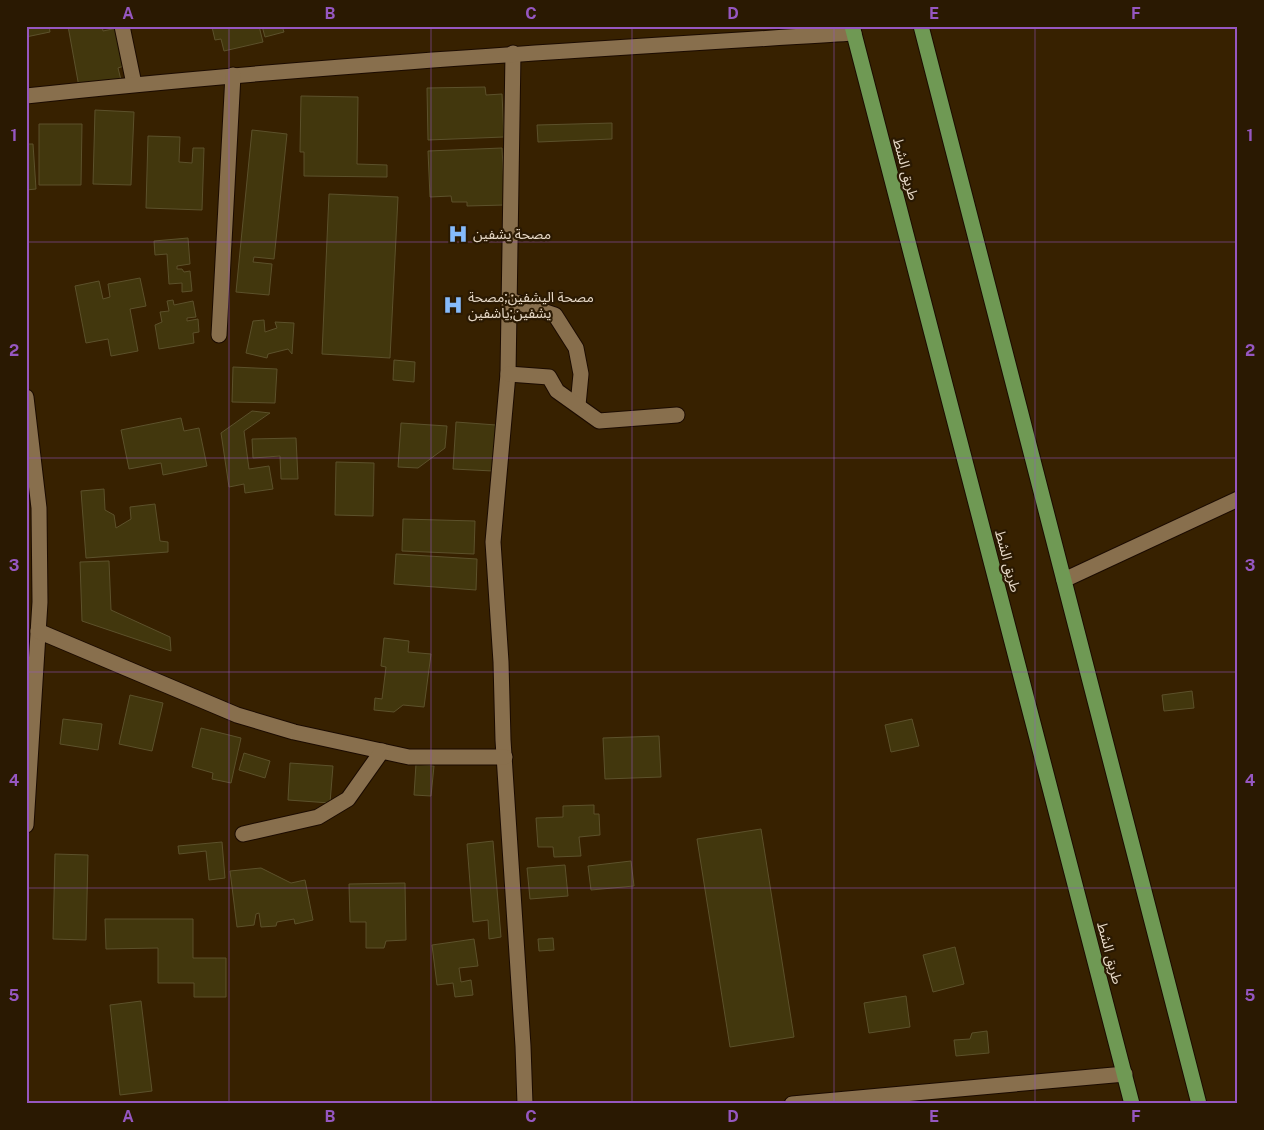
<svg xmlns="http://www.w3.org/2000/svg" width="1264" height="1130" viewBox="0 0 1264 1130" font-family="'Public Sans','Noto Sans Arabic',sans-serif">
	<rect width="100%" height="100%" fill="#372100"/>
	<g fill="#42370d" stroke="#5c512b">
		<polygon points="26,26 49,26 50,32 26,37"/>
		<polygon points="68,26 102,26 103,31 117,28 124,66 118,68 121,80 79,87"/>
		<polygon points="207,26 259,26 263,42 224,51 221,39 215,40 212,27 207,28"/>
		<polygon points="262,26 282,26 284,32 265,37"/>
		<polygon points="485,87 486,95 502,94 504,137 428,140 427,88"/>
		<polygon points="301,96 358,97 357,164 387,165 387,177 304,176 304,152 300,152"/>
		<polygon points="95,110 134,112 131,185 93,184"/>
		<polygon points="612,123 612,139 538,142 537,125"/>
		<polygon points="39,124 82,124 81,185 39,185"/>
		<polygon points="252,130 287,134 274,259 254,257 253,262 272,264 269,295 236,292"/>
		<polygon points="148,136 180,137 179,162 192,163 193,148 204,148 202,210 146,208"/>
		<polygon points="26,144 33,144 36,189 26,190"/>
		<polygon points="502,148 505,205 467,206 467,202 452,202 451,196 430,197 428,151"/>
		<polygon points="329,194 398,197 390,358 322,354"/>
		<polygon points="188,238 190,264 177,266 177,269 182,269 184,272 190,271 192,291 182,292 182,283 169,284 167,254 155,255 154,241"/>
		<polygon points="140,278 146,306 130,309 138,351 111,356 108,339 86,343 75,286 99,281 103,299 110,297 108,284"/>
		<polygon points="173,300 174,305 193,301 196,317 187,318 187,321 198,319 199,332 193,333 194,343 159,349 155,325 162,322 160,312 169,311 167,301"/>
		<polygon points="264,320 265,332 277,328 275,322 294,323 292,354 288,349 268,354 267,358 246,353 253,321"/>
		<polygon points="394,360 415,362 414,382 393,380"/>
		<polygon points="233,367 277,369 275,403 232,402"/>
		<polygon points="252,411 270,413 244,431 249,469 269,466 273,489 245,493 244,484 229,487 221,433"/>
		<polygon points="181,418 184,431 199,428 207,466 163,475 161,463 129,469 121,430"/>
		<polygon points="456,422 496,425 493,471 453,469"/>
		<polygon points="401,423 447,426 445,448 418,468 398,467"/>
		<polygon points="296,438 298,479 281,479 280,456 253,458 252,439"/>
		<polygon points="336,462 374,463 373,516 335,515"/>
		<polygon points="104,489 105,510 114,515 116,528 131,519 130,507 155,504 160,541 168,542 168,552 86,558 81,491"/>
		<polygon points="403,519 475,521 474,554 402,551"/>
		<polygon points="396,554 477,559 476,590 394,584"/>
		<polygon points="109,561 111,610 170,637 171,651 82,621 80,562"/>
		<polygon points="384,638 409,641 408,652 431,654 424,707 403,705 394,712 374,710 375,698 382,699 386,667 381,666"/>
		<polygon points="1192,691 1194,708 1164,711 1162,695"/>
		<polygon points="130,695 163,703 152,751 119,744"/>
		<polygon points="63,719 102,724 98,750 60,744"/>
		<polygon points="912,719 919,746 891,752 885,725"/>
		<polygon points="201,728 241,738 231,783 212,779 213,773 192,767"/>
		<polygon points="659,736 661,777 605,779 603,738"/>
		<polygon points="244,753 270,761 265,778 239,770"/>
		<polygon points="290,763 333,766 330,803 288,800"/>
		<polygon points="416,764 434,766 431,796 414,795"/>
		<polygon points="594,805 594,814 599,814 600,835 579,837 581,856 554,857 553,847 538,847 536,818 563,817 563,806"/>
		<polygon points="761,829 794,1037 730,1047 697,839"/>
		<polygon points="493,841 501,937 489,939 488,920 473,922 467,844"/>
		<polygon points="222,842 225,878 209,880 206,851 179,854 178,846"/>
		<polygon points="55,854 88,855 86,940 53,939"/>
		<polygon points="631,861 634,886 591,890 588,866"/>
		<polygon points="565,865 568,896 530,899 527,868"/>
		<polygon points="261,868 291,883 305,880 313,920 295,924 294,919 277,922 276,926 261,927 259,913 256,914 254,925 237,927 230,871"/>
		<polygon points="405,883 406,940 386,941 384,948 366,948 366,922 350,922 349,884"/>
		<polygon points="105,919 193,919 193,958 226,958 226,997 194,997 194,983 158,983 158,948 106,949"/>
		<polygon points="553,938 554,950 539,951 538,939"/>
		<polygon points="474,939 478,966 459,968 461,982 471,980 473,995 455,997 453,983 437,985 432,945"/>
		<polygon points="955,947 964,984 933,992 923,955"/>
		<polygon points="906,996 910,1027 869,1033 864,1003"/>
		<polygon points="141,1001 152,1091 120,1095 110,1005"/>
		<polygon points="987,1031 989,1053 956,1056 954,1040 970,1039 972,1033"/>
	</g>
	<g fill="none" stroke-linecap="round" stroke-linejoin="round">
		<defs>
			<g id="minor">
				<polyline points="122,26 134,84"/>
				<polyline points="513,53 508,374 493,542 501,662 503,740 523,1046 525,1104"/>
				<path d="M26,96C301,66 578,50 854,33"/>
				<polyline points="510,300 555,315 576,348 581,374 578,405"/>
				<polyline points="219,335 233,75"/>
				<polyline points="508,374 549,377 557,391 599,421 677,415"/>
				<polyline points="26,397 39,508 40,602 26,825"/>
				<polyline points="1064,580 1238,499"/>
				<polyline points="38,631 237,715 294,732 409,757 505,757"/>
				<polyline points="243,834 318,817 348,799 382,751"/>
				<polyline points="792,1104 1125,1074"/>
			</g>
			<g id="highway">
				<polyline points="852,26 1132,1104"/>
				<polyline points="921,26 1199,1104"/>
			</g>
		</defs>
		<use href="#minor" stroke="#1b0b00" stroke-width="17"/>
		<use href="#highway" stroke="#1b0b00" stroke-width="17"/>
		<use href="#minor" stroke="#886f4d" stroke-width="15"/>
		<use href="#highway" stroke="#6f9954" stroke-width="15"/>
	</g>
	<path fill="none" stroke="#9657c1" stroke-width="1" stroke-opacity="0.55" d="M229,26V1104M431,26V1104M632,26V1104M834,26V1104M1035,26V1104M26,242H1238M26,458H1238M26,672H1238M26,888H1238"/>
	<defs>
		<symbol id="hospital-bare" viewBox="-9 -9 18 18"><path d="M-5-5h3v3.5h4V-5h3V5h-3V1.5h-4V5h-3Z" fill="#86bbfb" stroke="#2a1902" stroke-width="2.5" paint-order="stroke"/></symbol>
	</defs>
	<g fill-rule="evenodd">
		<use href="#hospital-bare" x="444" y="220" width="28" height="28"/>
		<use href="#hospital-bare" x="439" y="291" width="28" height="28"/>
	</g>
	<g text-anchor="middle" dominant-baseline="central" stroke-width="4.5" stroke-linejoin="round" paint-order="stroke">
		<g font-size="14" fill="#e6d8c6" stroke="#2a1902">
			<text transform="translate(906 169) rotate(75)">طريق الشط</text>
			<text transform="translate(1008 561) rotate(75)">طريق الشط</text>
			<text transform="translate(1110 953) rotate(75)">طريق الشط</text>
		</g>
		<g font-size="14" fill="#e6d8c6" stroke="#2a1902" text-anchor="start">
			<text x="473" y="234">مصحة يشفين</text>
			<text x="468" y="297">مصحة اليشفين;مصحة<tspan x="468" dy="16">يشفين;ياشفين</tspan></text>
		</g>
	</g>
	<rect width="1264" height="1130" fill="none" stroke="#2a1902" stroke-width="55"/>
	<rect x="28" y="28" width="1208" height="1074" fill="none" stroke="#9657c1" stroke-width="2"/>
	<g font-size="16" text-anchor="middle" font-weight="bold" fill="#9657c1">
		<text x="128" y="19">A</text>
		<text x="330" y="19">B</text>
		<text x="531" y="19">C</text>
		<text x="733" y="19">D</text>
		<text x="934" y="19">E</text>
		<text x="1136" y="19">F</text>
		<text x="14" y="141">1</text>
		<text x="1250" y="141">1</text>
		<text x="14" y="356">2</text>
		<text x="1250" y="356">2</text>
		<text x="14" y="571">3</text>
		<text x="1250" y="571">3</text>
		<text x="14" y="786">4</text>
		<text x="1250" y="786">4</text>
		<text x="14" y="1001">5</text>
		<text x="1250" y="1001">5</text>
		<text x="128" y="1122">A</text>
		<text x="330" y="1122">B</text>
		<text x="531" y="1122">C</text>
		<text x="733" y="1122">D</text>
		<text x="934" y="1122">E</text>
		<text x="1136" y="1122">F</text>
	</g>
</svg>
